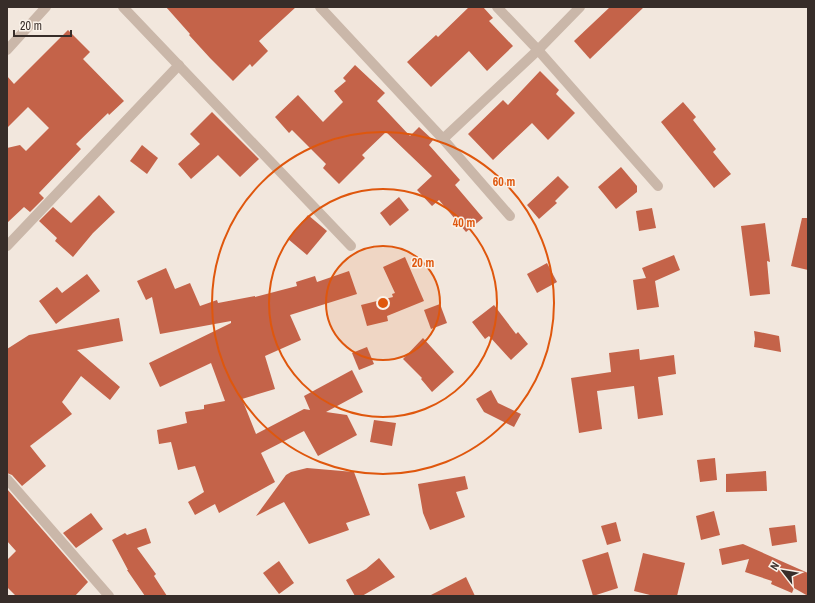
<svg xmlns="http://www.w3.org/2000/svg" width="815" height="603" viewBox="0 0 815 603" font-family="'Archivo Narrow',sans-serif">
	<rect width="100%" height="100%" fill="#f2e7dd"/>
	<g fill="#c46349">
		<polygon points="166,7 296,7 259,41 268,51 252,67 250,64 233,81 210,58 189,35 190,34"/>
		<polygon points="469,7 483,7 493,18 489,21 513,46 487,71 469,51 431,87 407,62 436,35 438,37"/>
		<polygon points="610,7 644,7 590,59 574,41"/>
		<polygon points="68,30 90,52 83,59 124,101 109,115 108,113 76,144 81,149 39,193 44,198 30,212 24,207 7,223 7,148 20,145 26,151 49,128 28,107 7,128 7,76 14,84"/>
		<polygon points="355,65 385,93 377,101 410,136 419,127 433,140 429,145 460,180 455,185 483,218 466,232 439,200 432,206 417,190 432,176 386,132 362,155 365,158 339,184 323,168 326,164 292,130 289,133 275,117 298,95 323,122 343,102 334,91 346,81 343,78"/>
		<polygon points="540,71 559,90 556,94 575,113 548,140 532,123 493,160 468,134 503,100 508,105"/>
		<polygon points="683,102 696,117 693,120 716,149 713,152 731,174 714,188 661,122"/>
		<polygon points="212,112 259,159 240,177 218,155 191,179 178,164 200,144 190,134"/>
		<polygon points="142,145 158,158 147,174 130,161"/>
		<polygon points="621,167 637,186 637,192 616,209 598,187"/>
		<polygon points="558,176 569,187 555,201 557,203 539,219 527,205"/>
		<polygon points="99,195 115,212 93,233 73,257 55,241 57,238 39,221 53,207 71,223"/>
		<polygon points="399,197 409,210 390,226 380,213"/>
		<polygon points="652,208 656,228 639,231 636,211"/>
		<polygon points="308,215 327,231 307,255 288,239"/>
		<polygon points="802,218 808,218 808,270 791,266"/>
		<polygon points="765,223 770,262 767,261 770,294 750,296 741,226"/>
		<polygon points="674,255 680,270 655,281 659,307 637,310 633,280 646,278 642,268"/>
		<polygon points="405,257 424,301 387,316 388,321 367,326 361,305 393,297 392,294 395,293 383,267"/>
		<polygon points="547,263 557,282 537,293 527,274"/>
		<polygon points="166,268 175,289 190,283 200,306 217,300 218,303 255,296 255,297 297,286 296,282 315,276 317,282 349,271 357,294 290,315 301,340 265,356 275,389 242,399 256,434 304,409 310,410 304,396 352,370 363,392 326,412 347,415 357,435 318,456 304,431 261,453 275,482 219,513 215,504 195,515 188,502 204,492 195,466 178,470 171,442 159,444 157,430 187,423 185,412 204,409 204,405 225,401 211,363 160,387 149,363 231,323 231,321 160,334 152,297 146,300 137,281"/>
		<polygon points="87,274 100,291 56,324 39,301 57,287 62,293"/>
		<polygon points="440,304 447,323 431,329 424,310"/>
		<polygon points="494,305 516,334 518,332 528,344 511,360 489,336 485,339 472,322"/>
		<polygon points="119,318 123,341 77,350 120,387 110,400 81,376 62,402 72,414 30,446 46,466 22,486 12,475 7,473 7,349 29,335"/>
		<polygon points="754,331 779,336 781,352 754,347 755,339"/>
		<polygon points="423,338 454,372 432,392 421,379 422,378 403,359"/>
		<polygon points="367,347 374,364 359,370 352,353"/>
		<polygon points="639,349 640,360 674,355 676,374 658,377 663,415 638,419 634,386 597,391 602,429 579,433 571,378 611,372 609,353"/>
		<polygon points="491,390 498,403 521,414 514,427 484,412 476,399"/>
		<polygon points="374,420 396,423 392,446 370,442"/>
		<polygon points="715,458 717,480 700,482 697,460"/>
		<polygon points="307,468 354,472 370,515 346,523 349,530 309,544 284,502 256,516 286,475 291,472"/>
		<polygon points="766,471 767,491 726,492 726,474"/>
		<polygon points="465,476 468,489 456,492 465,517 430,530 423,513 418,484"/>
		<polygon points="7,489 88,582 75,596 16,596 7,587 7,560 16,551 7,541"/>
		<polygon points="714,511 720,535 701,540 696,516"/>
		<polygon points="91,513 103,529 76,548 63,533"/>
		<polygon points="616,522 621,541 607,545 601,526"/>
		<polygon points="795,525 797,542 772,546 769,528"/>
		<polygon points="146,528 151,543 137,548 156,574 154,576 167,596 145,596 127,570 128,570 112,540 125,533 127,535"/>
		<polygon points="743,544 808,573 808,596 794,588 792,593 771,584 772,581 745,572 749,559 722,565 719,549"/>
		<polygon points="608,552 618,588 593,596 582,560"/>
		<polygon points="643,553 685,563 677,596 654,596 634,591"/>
		<polygon points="379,558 395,577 362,596 355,596 346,580 366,569"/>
		<polygon points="279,561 294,583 279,594 263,573"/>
		<polygon points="466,577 475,596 429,596"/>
	</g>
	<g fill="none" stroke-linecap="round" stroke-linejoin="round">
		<g stroke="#cab7a9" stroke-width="10">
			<polyline points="123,7 351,246"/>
			<polyline points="320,7 443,139 510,216"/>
			<polyline points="497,7 538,50 658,186"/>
			<polyline points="7,50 46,7"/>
			<polyline points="443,139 538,50 580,7"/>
			<polyline points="7,246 179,65"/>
			<polyline points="7,479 109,596"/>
		</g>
	</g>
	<circle cx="383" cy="303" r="57" fill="#df570d" fill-opacity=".12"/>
	<g fill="none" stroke="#df570d" stroke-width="2">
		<circle cx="383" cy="303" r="57"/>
		<circle cx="383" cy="303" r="114"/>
		<circle cx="383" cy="303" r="171"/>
	</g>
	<circle cx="383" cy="303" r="6" fill="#df570d" stroke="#faf2e9" stroke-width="2"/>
	<g font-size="12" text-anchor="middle" font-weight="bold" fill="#df570d" stroke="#faf2e9" stroke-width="3" stroke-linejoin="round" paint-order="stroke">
		<text x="504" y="186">60 m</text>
		<text x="464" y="227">40 m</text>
		<text x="423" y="267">20 m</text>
	</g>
	<rect width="815" height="603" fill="none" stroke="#372d29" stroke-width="16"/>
	<g transform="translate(783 571) rotate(301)" stroke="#faf2e9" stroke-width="3" paint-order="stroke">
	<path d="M0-3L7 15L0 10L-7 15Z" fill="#372d29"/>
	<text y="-6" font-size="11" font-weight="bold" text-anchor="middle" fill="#372d29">N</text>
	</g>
	<path d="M14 30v6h57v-6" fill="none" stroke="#372d29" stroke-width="2"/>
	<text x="20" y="30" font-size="12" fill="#372d29" stroke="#faf2e9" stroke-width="3" paint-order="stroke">20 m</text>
</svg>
